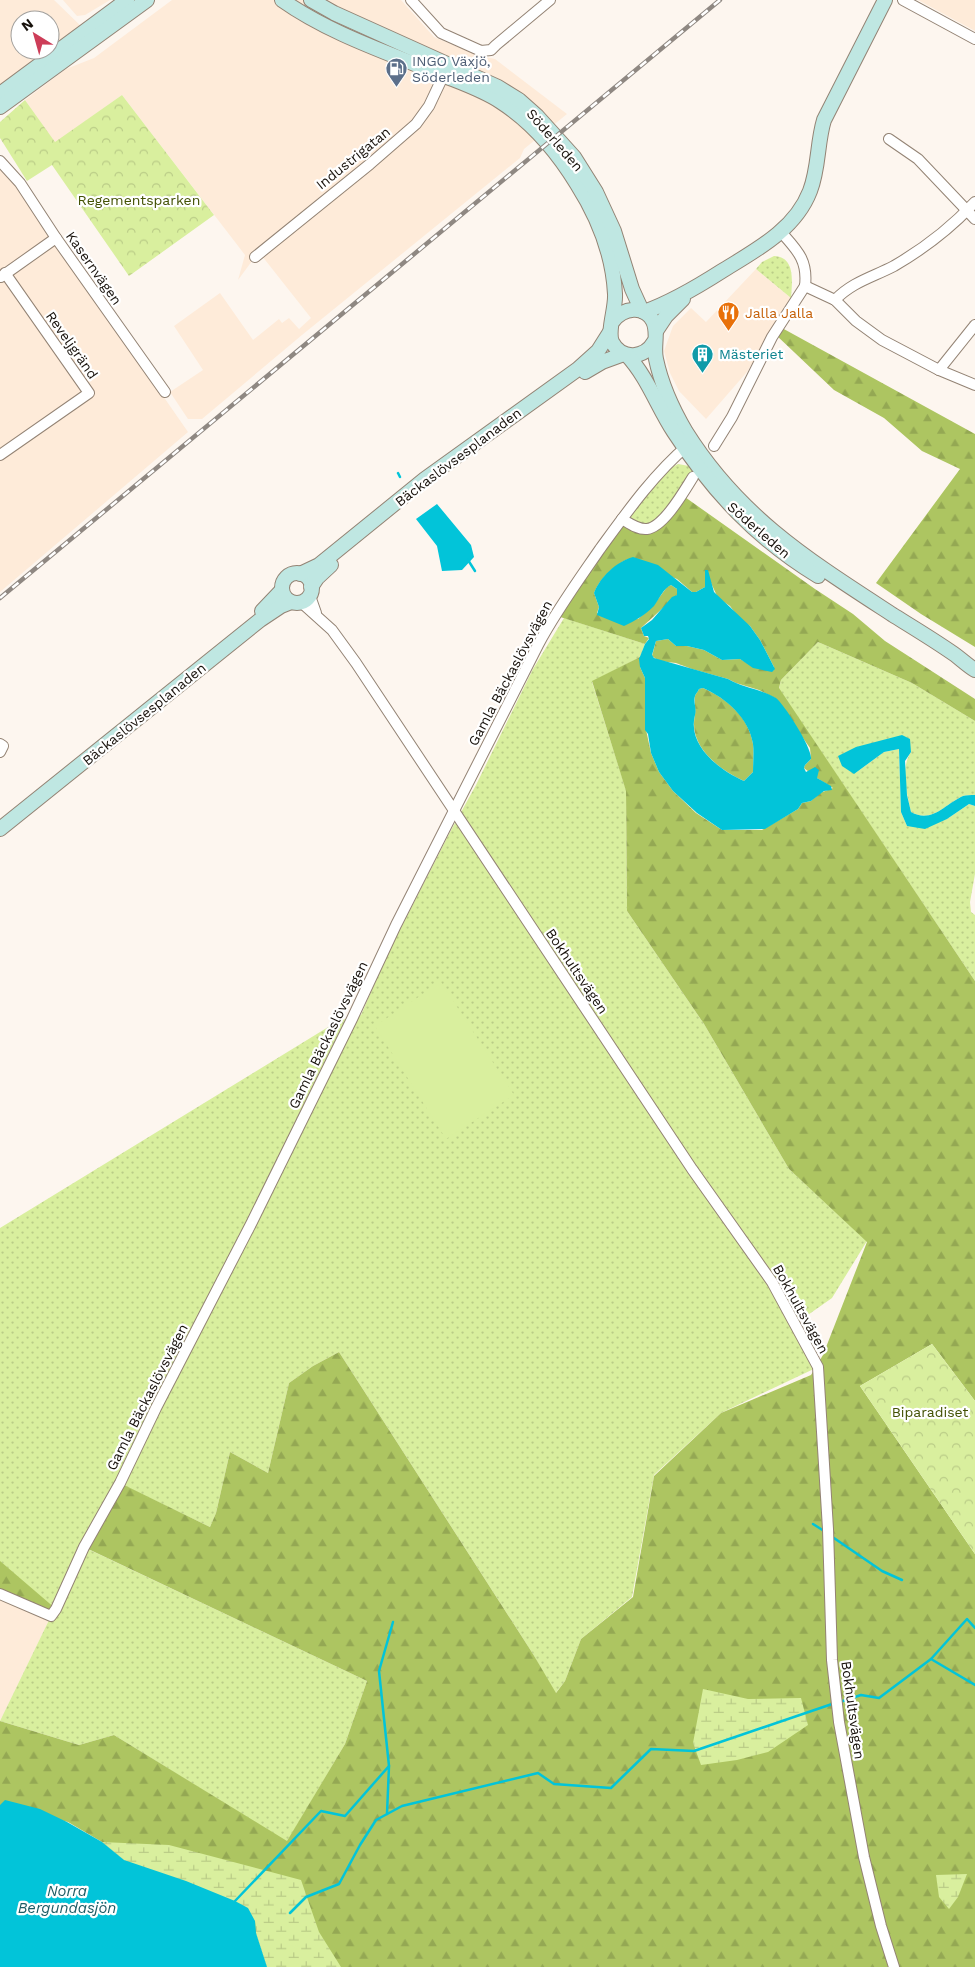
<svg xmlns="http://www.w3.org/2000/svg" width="975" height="1967" viewBox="0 0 975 1967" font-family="'Work Sans',sans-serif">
	<defs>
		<pattern id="grass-dots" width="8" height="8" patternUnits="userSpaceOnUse" patternTransform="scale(1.25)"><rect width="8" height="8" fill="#d9ef9e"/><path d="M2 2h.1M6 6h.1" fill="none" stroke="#bacc87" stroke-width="1.8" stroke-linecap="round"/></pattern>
		<pattern id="forest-firs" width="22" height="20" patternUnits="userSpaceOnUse" patternTransform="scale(1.25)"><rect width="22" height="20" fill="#adc561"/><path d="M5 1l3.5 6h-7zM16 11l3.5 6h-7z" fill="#94a853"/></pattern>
		<pattern id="wetland-marsh" width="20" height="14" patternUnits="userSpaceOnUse" patternTransform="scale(1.25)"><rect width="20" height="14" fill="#d9ef9e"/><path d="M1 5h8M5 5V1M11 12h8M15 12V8" fill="none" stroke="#bacc87"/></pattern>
		<pattern id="park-crowns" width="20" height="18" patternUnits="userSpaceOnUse" patternTransform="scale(1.25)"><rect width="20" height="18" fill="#d9ef9e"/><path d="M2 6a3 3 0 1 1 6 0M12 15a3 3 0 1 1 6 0" fill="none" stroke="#bacc87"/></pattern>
	</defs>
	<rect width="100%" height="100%" fill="#fdf6ef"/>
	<g fill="#feebd9" fill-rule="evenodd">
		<path d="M0,0H54L86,31L0,93ZM20,20H50V50H20Z"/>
		<polygon points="63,0 110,0 85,15 77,16"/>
		<polygon points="172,0 401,0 434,37 480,56 495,59 567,114 524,149 520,158 302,335 202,419 188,419 170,392 203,370 174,326 220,293 253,340 279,319 282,323 289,318 299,329 311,318 262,256 255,257 238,280 245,255 122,95 55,143 25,100 66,69 94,58"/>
		<polygon points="919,0 975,0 975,31 918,0"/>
		<polygon points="0,161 188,432 0,592"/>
		<polygon points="756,269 791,298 747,372 706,419 679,391 670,373 664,351 673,326 691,308 706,322"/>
		<polygon points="0,1594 51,1616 0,1721"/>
	</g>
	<g fill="url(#grass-dots)">
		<path d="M774,256C796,257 792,282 791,298L756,269L762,262Z"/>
		<path d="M678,464L689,466L698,478L649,528L625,521C639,504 658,474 678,464Z"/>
		<polygon points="564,618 645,644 640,657 592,682 626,790 627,911 704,1024 789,1169 867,1241 832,1298 795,1324 818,1367 721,1413 654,1475 632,1597 581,1639 565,1681 555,1694 533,1654 339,1352 313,1366 289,1383 268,1473 230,1452 216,1513 210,1527 125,1486 90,1550 367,1681 345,1744 287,1842 114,1735 79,1745 0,1721 51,1616 0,1562 0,1228 338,1021 361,1015 387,955 449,834 476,785 533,669"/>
		<path d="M818,642L912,683L975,721V795C971,795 966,795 963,796C945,804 932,824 911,812C907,794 900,768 911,752L902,735L854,774L884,752L899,749L901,812L907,826L947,819L969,804L975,806V874L970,902L971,912L975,915V981L779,689L781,680Z"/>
	</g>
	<g fill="url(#forest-firs)">
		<polygon points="782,328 975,434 975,647 921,614 876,583 960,469 922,451 884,418 834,390 775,334"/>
		<path d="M682,495L815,589L853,614L885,641L975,699V721L912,683L818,642L781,680L779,688L975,981V1401L932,1344L860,1386L975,1554V1967H267L256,1933L124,1860L102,1842L68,1822L0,1805V1721L79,1745L114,1735L287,1841L345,1744L367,1681L84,1547L120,1483L210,1527L216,1513L230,1452L268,1473L289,1383L313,1366L339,1352L533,1654L556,1693L565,1681L581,1639L633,1597L654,1476L721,1413L811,1375L823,1355L867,1242L789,1169L704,1024L627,911L626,791L592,681L640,657V667L645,678V725L651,753L659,772L673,791L696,813L722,830H762L798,809L802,803L811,801L820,793L833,788L817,778L812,769L809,772L804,768L805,765L811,759L810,748L775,698L759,690L736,683L728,679L692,669L676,663L659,661L652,656L656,641L668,639L676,646H687L704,650L722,660L740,659C751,666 761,669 773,671L774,667L760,640L750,626L739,618L730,606L718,598L705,570V587L696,592H692L677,579L628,559C613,566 600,578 594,593L599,607L597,613L638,619L653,606L667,587L671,585L677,589V595L641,628L644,636L649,638L645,644L554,615L622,519L649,528Z"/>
		<path d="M703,688C726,698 749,717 753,744C754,753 753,763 753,772L744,781C718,769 688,746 695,715C696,709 694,701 695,696C696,693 698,692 699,689Z"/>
		<polygon points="0,1561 56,1609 51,1616 0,1594"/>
	</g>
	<g fill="url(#wetland-marsh)">
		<polygon points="703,1689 748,1699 801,1698 808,1725 768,1752 737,1760 701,1765 693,1743"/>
		<polygon points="102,1842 169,1845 301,1880 319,1932 341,1967 267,1967 256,1933 255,1921 124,1860"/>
		<polygon points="967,1874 958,1897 949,1909 939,1897 936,1875"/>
	</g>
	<g fill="url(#park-crowns)">
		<polygon points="122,95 214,215 129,276 52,165 27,181 0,138 0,122 25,100 55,142"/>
		<polygon points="932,1344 975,1401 975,1554 860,1386"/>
	</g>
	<polygon fill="#d9ef9e" points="441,982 514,1095 446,1139 375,1026"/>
	<g fill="#02c4d9" fill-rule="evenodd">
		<polygon points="437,504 471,545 474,557 462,570 442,571 437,546 416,519"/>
		<path d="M633,557L658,565L692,592H696L705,587V570H708L714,592L750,626L760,640L775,669L772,672L753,668L740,659L722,660L704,650L687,646H676L668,639L656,641L652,655L654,658L728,679C743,688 761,689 776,698C784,704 813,749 811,759L805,765L804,768L806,772L815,767L819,770L817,778L831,786L832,790L824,791L811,801L802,803L798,809L765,829L722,830L697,813L673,791L659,772L651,753L648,734L645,730V678L640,667L639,659L645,644L649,639L648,636H644L641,628L652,620L672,597L677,595V589L671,585C664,588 659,599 654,606C645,615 635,621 624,626L597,615L599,607L594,593C600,577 616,562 633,557ZM703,688C726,698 749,718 753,744C754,753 753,763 753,772L744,781C719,770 687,745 695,715C697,709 693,702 695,696C696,693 698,692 699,689Z"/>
		<path d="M902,735L910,739L911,752L905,761L907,795L911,812C932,824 945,804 963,796C966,795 971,795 975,795V806L969,804L947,819L925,829L907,826L901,812L899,749L884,752L854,774L842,766L838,756L856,747Z"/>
		<polygon points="5,1800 40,1809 67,1822 102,1842 124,1860 186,1881 235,1901 248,1908 255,1921 256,1933 267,1967 0,1967 0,1805"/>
	</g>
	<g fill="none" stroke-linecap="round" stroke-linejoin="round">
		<g stroke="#02c4d9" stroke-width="2.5">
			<polyline points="398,473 400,477"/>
			<polyline points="468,560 475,571"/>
			<polyline points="813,1524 824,1531"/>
			<polyline points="831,1536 882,1571 902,1580"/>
			<polyline points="931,1659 967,1619 975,1628"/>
			<polyline points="840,1702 861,1695 879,1698 931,1659 975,1685"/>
			<polyline points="389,1766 379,1671 393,1622"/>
			<polyline points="235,1901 321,1811 345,1816 389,1766 387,1814"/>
			<polyline points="290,1913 306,1897 339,1884 360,1845 376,1820 402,1806 538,1773 554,1784 611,1788 651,1749 694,1751 835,1703"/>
		</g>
		<defs>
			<g id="street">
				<polyline points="411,0 441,33 481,51 491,50 496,45 550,0"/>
				<polyline points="903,0 975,39"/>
				<polyline points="889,139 918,159 975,219"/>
				<polyline points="0,161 20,183 56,238 165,392"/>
				<path d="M781,232C797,250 808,260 805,286"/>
				<polyline points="255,257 370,164 416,124 429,106 446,70"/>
				<polyline points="1,277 56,238"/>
				<polyline points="805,286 835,300 856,321 882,340 939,370 975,385"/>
				<path d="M835,300C852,282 873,277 894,266C925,248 951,228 975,202"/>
				<polyline points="939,370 975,325"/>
				<polyline points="714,446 732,417 772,337 805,286"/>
				<polyline points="0,455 89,393 5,273"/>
				<path d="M622,519C629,523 638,530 647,529C664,527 684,491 693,477"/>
				<polyline points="310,596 316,613"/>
				<polyline points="302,603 332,630 356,663 692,1169 772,1282 818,1367 828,1529 832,1660 839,1722 864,1857 881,1926 894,1967"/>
				<polyline points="0,744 3,746 0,752"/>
				<path d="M0,1594L51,1616L56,1609L84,1547L120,1483L156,1408L252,1222L352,1019L396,925L538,645C556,611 578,581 600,549C627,512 653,475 688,445"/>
			</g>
			<g id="secondary">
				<path d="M282,0C330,34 389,53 442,75C462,83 483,90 501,102C532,122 558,153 577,184C598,217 613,255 615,294C616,308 607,331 612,342C622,361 645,358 654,342"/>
				<polyline points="311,0 334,13 498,87 519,100 537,116 574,157 596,192 614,231 632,289 642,311"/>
				<polyline points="0,94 127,0"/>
				<polyline points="0,107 147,0"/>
				<path d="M644,312C672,302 697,287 722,271C756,250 795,230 810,191C819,168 817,143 824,120L885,0"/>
				<path d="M613,321C623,308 644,304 653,321C659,333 653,346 656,359C661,383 673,410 686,432C740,518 810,561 893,615C914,628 934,640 954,654C961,659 967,665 975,670"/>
				<polyline points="656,331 666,316 683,299"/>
				<path d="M627,355C648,378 657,406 674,432C713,492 757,539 818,576"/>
				<polyline points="585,372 602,362 624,354"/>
				<circle cx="297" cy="588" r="15"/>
				<polyline points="300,574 319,565 425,479 578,369 598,351 610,332"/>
				<polyline points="311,587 317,578 331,565"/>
				<polyline points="262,611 282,590"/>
				<polyline points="0,829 260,620 281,606 291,602"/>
			</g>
		</defs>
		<use href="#street" stroke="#938374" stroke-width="12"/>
		<use href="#secondary" stroke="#938374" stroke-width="16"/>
		<use href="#street" stroke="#fff" stroke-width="10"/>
		<use href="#secondary" stroke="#bfe7e2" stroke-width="14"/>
		<defs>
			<polyline id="rail" points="0,598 720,0"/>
		</defs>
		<use href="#rail" stroke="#8f8882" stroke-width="4.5"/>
		<use href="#rail" stroke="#fff" stroke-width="2.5" stroke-dasharray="8" stroke-linecap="butt"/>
	</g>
	<defs>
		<symbol id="fuel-pin" viewBox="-11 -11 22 30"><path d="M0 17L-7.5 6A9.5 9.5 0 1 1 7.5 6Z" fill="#5c6f8a" stroke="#fff"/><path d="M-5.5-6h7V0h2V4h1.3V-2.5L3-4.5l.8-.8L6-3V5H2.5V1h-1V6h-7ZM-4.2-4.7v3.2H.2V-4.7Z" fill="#fff"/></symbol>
		<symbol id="restaurant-pin" viewBox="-11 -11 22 30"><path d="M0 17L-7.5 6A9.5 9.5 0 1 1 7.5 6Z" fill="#e8710a" stroke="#fff"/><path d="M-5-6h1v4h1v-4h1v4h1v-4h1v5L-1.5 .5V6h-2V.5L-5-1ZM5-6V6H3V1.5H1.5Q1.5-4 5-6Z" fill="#fff"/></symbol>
		<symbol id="building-pin" viewBox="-11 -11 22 30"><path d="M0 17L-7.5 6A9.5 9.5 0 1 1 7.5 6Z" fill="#0f9aa8" stroke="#fff"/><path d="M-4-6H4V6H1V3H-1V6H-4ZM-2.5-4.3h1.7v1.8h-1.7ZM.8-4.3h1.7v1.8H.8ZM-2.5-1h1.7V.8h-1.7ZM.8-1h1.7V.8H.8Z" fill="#fff"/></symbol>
	</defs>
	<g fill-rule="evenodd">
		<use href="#fuel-pin" x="384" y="56" width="25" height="34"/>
		<use href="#restaurant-pin" x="716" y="300" width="25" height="34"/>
		<use href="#building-pin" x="690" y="342" width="25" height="34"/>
	</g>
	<g text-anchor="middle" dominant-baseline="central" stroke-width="4.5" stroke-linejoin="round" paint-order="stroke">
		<g font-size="14" fill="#4e5e75" stroke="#fff" text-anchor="start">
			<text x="412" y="61">INGO Växjö,<tspan x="412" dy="16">Söderleden</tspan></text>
		</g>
		<g font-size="14" fill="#17110b" stroke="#fff">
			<text transform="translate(555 140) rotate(49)">Söderleden</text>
			<text transform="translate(353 158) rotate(-39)">Industrigatan</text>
			<text transform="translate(94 268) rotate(55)">Kasernvägen</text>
			<text transform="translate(72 345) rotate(55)">Reveljgränd</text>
			<text transform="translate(458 457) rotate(-37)">Bäckaslövsesplanaden</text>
			<text transform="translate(759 530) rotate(41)">Söderleden</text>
			<text transform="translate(510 673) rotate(-62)">Gamla Bäckaslövsvägen</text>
			<text transform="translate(144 714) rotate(-39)">Bäckaslövsesplanaden</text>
			<text transform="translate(577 971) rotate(56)">Bokhultsvägen</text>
			<text transform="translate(328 1035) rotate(-64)">Gamla Bäckaslövsvägen</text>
			<text transform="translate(801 1309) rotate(61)">Bokhultsvägen</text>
			<text transform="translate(147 1397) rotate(-63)">Gamla Bäckaslövsvägen</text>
			<text transform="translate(853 1710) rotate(82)">Bokhultsvägen</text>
		</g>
		<g font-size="14" fill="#435104" stroke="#fff">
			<text x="139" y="200">Regementsparken</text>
			<text x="930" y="1412">Biparadiset</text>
		</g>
		<g font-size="14" fill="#c56008" stroke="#fff" text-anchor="start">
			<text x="745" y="313">Jalla Jalla</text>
		</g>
		<g font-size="14" fill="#0d838f" stroke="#fff" text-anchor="start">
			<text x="719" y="354">Mästeriet</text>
		</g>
		<g font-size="15" font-style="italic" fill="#1c5b64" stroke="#fff">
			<text x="67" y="1891">Norra<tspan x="67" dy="17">Bergundasjön</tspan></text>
		</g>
	</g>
	<g transform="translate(35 35) rotate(323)"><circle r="24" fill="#ffffff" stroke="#a2a09d"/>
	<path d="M0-4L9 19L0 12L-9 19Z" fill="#cd3d58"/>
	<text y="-8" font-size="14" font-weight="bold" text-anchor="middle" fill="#17110b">N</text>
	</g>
</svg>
